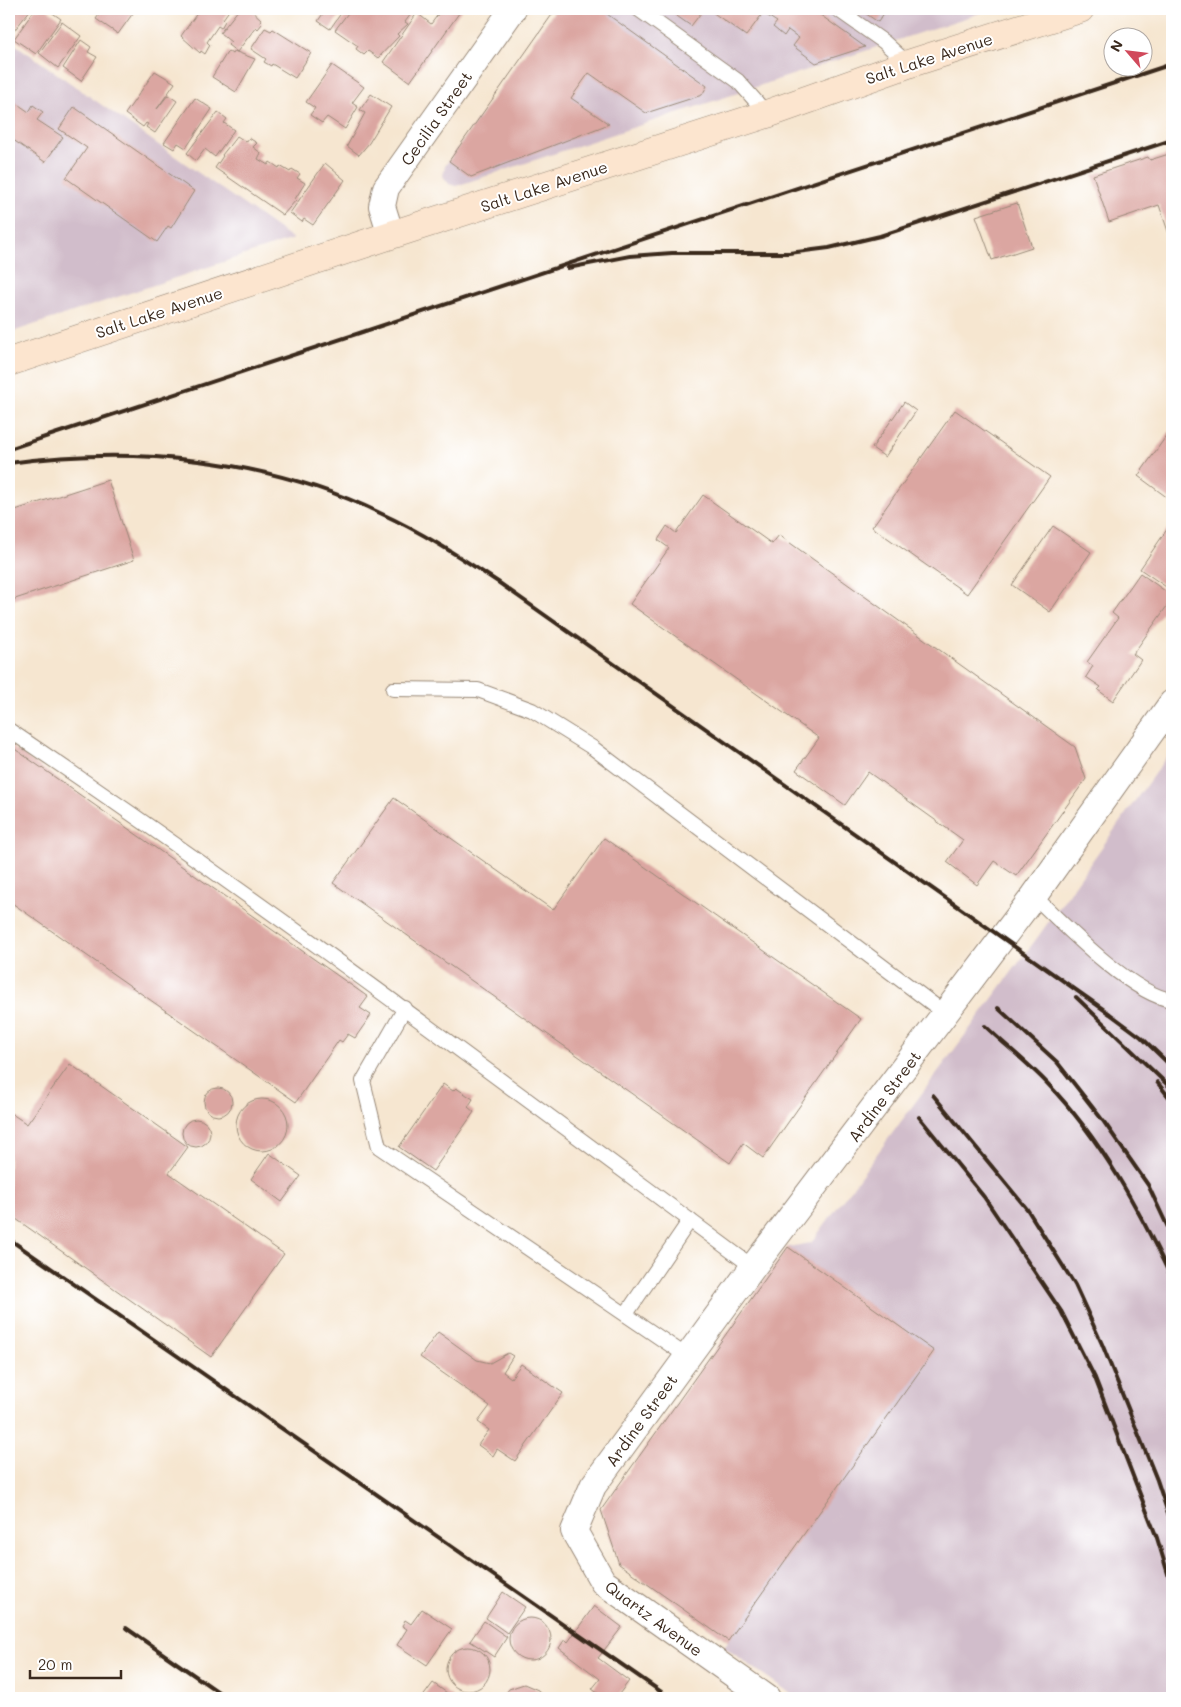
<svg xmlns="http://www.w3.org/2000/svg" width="1181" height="1707" viewBox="0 0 1181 1707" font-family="Mali,sans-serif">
	<rect width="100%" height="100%" fill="#fff"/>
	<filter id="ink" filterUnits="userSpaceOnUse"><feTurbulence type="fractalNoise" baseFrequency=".02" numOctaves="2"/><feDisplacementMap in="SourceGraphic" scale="10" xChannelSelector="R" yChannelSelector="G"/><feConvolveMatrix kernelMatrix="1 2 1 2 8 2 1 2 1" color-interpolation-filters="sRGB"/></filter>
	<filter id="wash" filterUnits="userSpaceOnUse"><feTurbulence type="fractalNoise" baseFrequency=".0096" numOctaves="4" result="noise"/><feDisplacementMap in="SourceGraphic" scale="20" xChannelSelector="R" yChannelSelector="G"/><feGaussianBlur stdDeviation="1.12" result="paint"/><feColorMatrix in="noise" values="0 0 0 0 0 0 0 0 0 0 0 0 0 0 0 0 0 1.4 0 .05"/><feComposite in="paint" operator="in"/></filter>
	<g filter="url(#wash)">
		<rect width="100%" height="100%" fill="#f6e6d0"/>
		<g fill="#d1bdcb">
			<polygon points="556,9 992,9 456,186 449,184 443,176 445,166"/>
			<polygon points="9,40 293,239 9,333"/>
			<polygon points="1172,749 1172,1698 797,1698 724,1647 728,1641 619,1564 788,1247 811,1243 1037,938"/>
		</g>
		<g id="blocks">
			<g fill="#dba6a1">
				<polygon points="9,9 31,9 10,36 9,35"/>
				<polygon points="35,9 47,9 61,19 36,54 14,39"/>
				<polygon points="103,9 136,9 118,34 96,19"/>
				<polygon points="200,9 230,9 223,19 225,21 221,28 218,26 207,42 210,45 205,54 201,51 200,53 181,36"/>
				<polygon points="239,9 250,9 261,19 260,22 262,24 258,29 256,27 237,52 228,45 231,42 220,33"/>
				<polygon points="326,9 344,9 330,29 318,21"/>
				<polygon points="351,9 418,9 416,11 414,10 405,22 408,24 397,34 399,36 378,58 368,51 364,55 356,49 358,46 335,30"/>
				<polygon points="442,9 462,9 410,82 383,62 417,13 431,24"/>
				<polygon points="556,9 600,9 707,86 702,95 646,113 589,73 571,98 609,124 471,177 449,161"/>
				<polygon points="667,9 704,9 691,26"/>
				<polygon points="708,9 812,9 865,47 816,63 793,46 799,38 788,30 784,36 773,27 777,22 763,13 746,36"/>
				<polygon points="859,9 887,9 878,22"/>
				<polygon points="62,22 81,36 58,68 39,53"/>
				<polygon points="265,28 271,31 273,29 311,53 295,78 272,64 271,66 264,62 266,59 251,49"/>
				<polygon points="81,40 91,47 88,52 97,57 81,81 63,68"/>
				<polygon points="228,51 232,54 234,51 255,59 236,92 212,77"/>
				<polygon points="332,65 364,87 352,103 358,107 345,129 327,117 322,123 310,115 315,108 306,102"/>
				<polygon points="155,71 175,83 157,109 168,95 177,101 155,133 146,127 148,124 146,123 143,127 125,114"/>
				<polygon points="371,94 391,107 369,143 359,155 347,146 365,113 360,110"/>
				<polygon points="9,98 29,112 33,105 43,112 37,120 63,137 45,162 9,137"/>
				<polygon points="195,98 212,109 186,148 178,143 174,149 164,143"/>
				<polygon points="74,107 194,191 171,228 168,226 157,242 66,178 87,148 59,129"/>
				<polygon points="218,112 227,119 224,123 234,130 215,157 205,149 196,161 187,153"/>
				<polygon points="237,136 246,142 249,138 257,143 253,147 261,153 258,159 268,165 270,162 279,168 280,166 290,172 292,169 300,174 297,178 305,183 295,199 296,200 283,215 215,168 223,156 222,155"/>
				<polygon points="1172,153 1172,243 1159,205 1109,222 1093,175 1148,157 1150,160"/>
				<polygon points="325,163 345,180 313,225 304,219 302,222 290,213"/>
				<polygon points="1017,203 1032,247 992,260 976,216"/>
				<polygon points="904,402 916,411 885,457 872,448"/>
				<polygon points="955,410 1050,477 967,594 872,527"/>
				<polygon points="1172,428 1172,501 1138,476"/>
				<polygon points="108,480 134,560 9,601 9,512"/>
				<polygon points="703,495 772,544 779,535 1075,747 1086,779 1016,876 994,861 977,885 947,862 963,840 868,772 845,805 796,770 819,738 630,604 669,548 658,540 667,526 676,533"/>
				<polygon points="1172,522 1172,591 1140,569"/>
				<polygon points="1053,526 1091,552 1050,612 1012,585"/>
				<polygon points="1140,573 1172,596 1172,599 1133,654 1141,660 1113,701 1098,690 1101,687 1086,677 1093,666 1087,662 1118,618 1112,613"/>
				<polygon points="9,745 368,997 360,1008 371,1015 355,1038 348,1034 342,1042 339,1040 296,1102 9,901"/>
				<polygon points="394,798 553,910 604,838 861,1019 763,1158 743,1143 730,1163 333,883"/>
				<polygon points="70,1064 188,1147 169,1173 284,1254 211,1357 9,1214 9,1112 27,1124"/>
				<polygon points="443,1084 453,1091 456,1088 473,1099 468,1107 474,1112 433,1171 399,1147"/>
				<circle cx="218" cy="1102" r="14"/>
				<circle cx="262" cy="1125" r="26"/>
				<circle cx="196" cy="1133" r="14"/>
				<polygon points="269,1153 301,1176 282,1202 251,1179"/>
				<polygon points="788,1247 934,1351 728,1641 619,1564 601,1510"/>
				<polygon points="438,1332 477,1360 490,1363 508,1353 513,1356 503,1372 511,1378 521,1364 563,1393 515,1461 497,1449 493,1456 478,1445 489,1430 478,1422 490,1406 420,1357"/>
				<polygon points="503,1592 525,1607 507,1633 486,1618"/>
				<polygon points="594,1606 622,1627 598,1658 629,1681 616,1698 605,1698 592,1689 600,1679 559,1648 565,1639 568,1642"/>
				<polygon points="422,1609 452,1629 427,1665 397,1645 407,1629 402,1626 405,1620 411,1624"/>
				<circle cx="530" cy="1639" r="21"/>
				<polygon points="484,1621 507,1637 494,1657 470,1641"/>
				<circle cx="468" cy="1669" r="22"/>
				<polygon points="433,1683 454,1698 422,1698"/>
				<polygon points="524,1684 538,1690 543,1698 502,1698 509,1689"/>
			</g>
		</g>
	</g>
	<g filter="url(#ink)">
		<use href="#blocks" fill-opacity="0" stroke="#988877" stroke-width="1"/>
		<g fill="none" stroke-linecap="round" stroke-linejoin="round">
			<defs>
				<g id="lane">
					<polyline points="638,9 738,81 767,114"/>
					<polyline points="837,9 884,42 908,64"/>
					<polyline points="393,689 478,690 532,710 593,748 946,1014"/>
					<path d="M9,730C263,901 507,1085 753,1267"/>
					<path d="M1034,896C1064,925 1132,995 1172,1000"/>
					<polyline points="405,1008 363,1081 379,1147 688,1357"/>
					<polyline points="626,1314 690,1220"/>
				</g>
				<g id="street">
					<polyline points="391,235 382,206 386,188 513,9"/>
					<polyline points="767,1698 603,1582 574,1531 593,1486 753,1267 1034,896 1172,703"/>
				</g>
				<polyline id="secondary" points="9,362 391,235 767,114 908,64 1080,9"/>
			</defs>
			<use href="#lane" stroke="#988877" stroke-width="16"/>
			<use href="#street" stroke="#988877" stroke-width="28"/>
			<use href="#secondary" stroke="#988877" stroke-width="29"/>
			<use href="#lane" stroke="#fff" stroke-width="14"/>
			<use href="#street" stroke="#fff" stroke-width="26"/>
			<use href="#secondary" stroke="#fce5cf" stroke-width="28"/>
			<g stroke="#3b2a1e" stroke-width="4">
				<polyline points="568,268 630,256 672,253 789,253 829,248 880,236 1172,140"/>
				<polyline points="9,449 1172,64"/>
				<path d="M9,463C133,446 266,458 380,513C422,532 460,557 498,582L1110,1014L1141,1037L1172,1067"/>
				<polyline points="1076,997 1172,1089"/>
				<polyline points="998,1008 1057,1062 1104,1122 1148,1185 1172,1236"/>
				<path d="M985,1026C1005,1045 1028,1063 1047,1083C1102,1140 1138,1208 1172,1279"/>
				<polyline points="1157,1082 1172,1101"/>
				<polyline points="933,1095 1027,1209 1075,1285 1102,1344 1157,1480 1172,1525"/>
				<polyline points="919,1117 984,1197 1061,1311 1095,1378 1157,1538 1172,1587"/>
				<polyline points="9,1239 670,1698"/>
				<polyline points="126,1628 227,1698"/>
			</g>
		</g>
	</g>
	<g text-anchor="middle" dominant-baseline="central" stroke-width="4" stroke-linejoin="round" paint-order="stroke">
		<g font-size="16" fill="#3b2a1e" stroke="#fff">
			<text transform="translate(929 58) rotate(-18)">Salt Lake Avenue</text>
			<text transform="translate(436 118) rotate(-55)">Cecilia Street</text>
			<text transform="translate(544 186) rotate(-18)">Salt Lake Avenue</text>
			<text transform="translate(159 312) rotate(-18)">Salt Lake Avenue</text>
			<text transform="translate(884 1096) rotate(-53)">Ardine Street</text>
			<text transform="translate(641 1420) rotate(-54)">Ardine Street</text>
			<text transform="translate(654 1618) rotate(36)">Quartz Avenue</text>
		</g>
	</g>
	<rect width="1181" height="1707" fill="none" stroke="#fff" stroke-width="30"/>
	<g transform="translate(1128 52) rotate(298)"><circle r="24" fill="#ffffff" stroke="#b1aaa5"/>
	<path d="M0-4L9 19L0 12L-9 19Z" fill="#d1495b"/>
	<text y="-8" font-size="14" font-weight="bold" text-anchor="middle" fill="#3b2a1e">N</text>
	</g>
	<path d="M30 1670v8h91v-8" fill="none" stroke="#3b2a1e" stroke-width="2.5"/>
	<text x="38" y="1670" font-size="15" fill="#3b2a1e" stroke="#ffffff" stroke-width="4" paint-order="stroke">20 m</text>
</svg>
